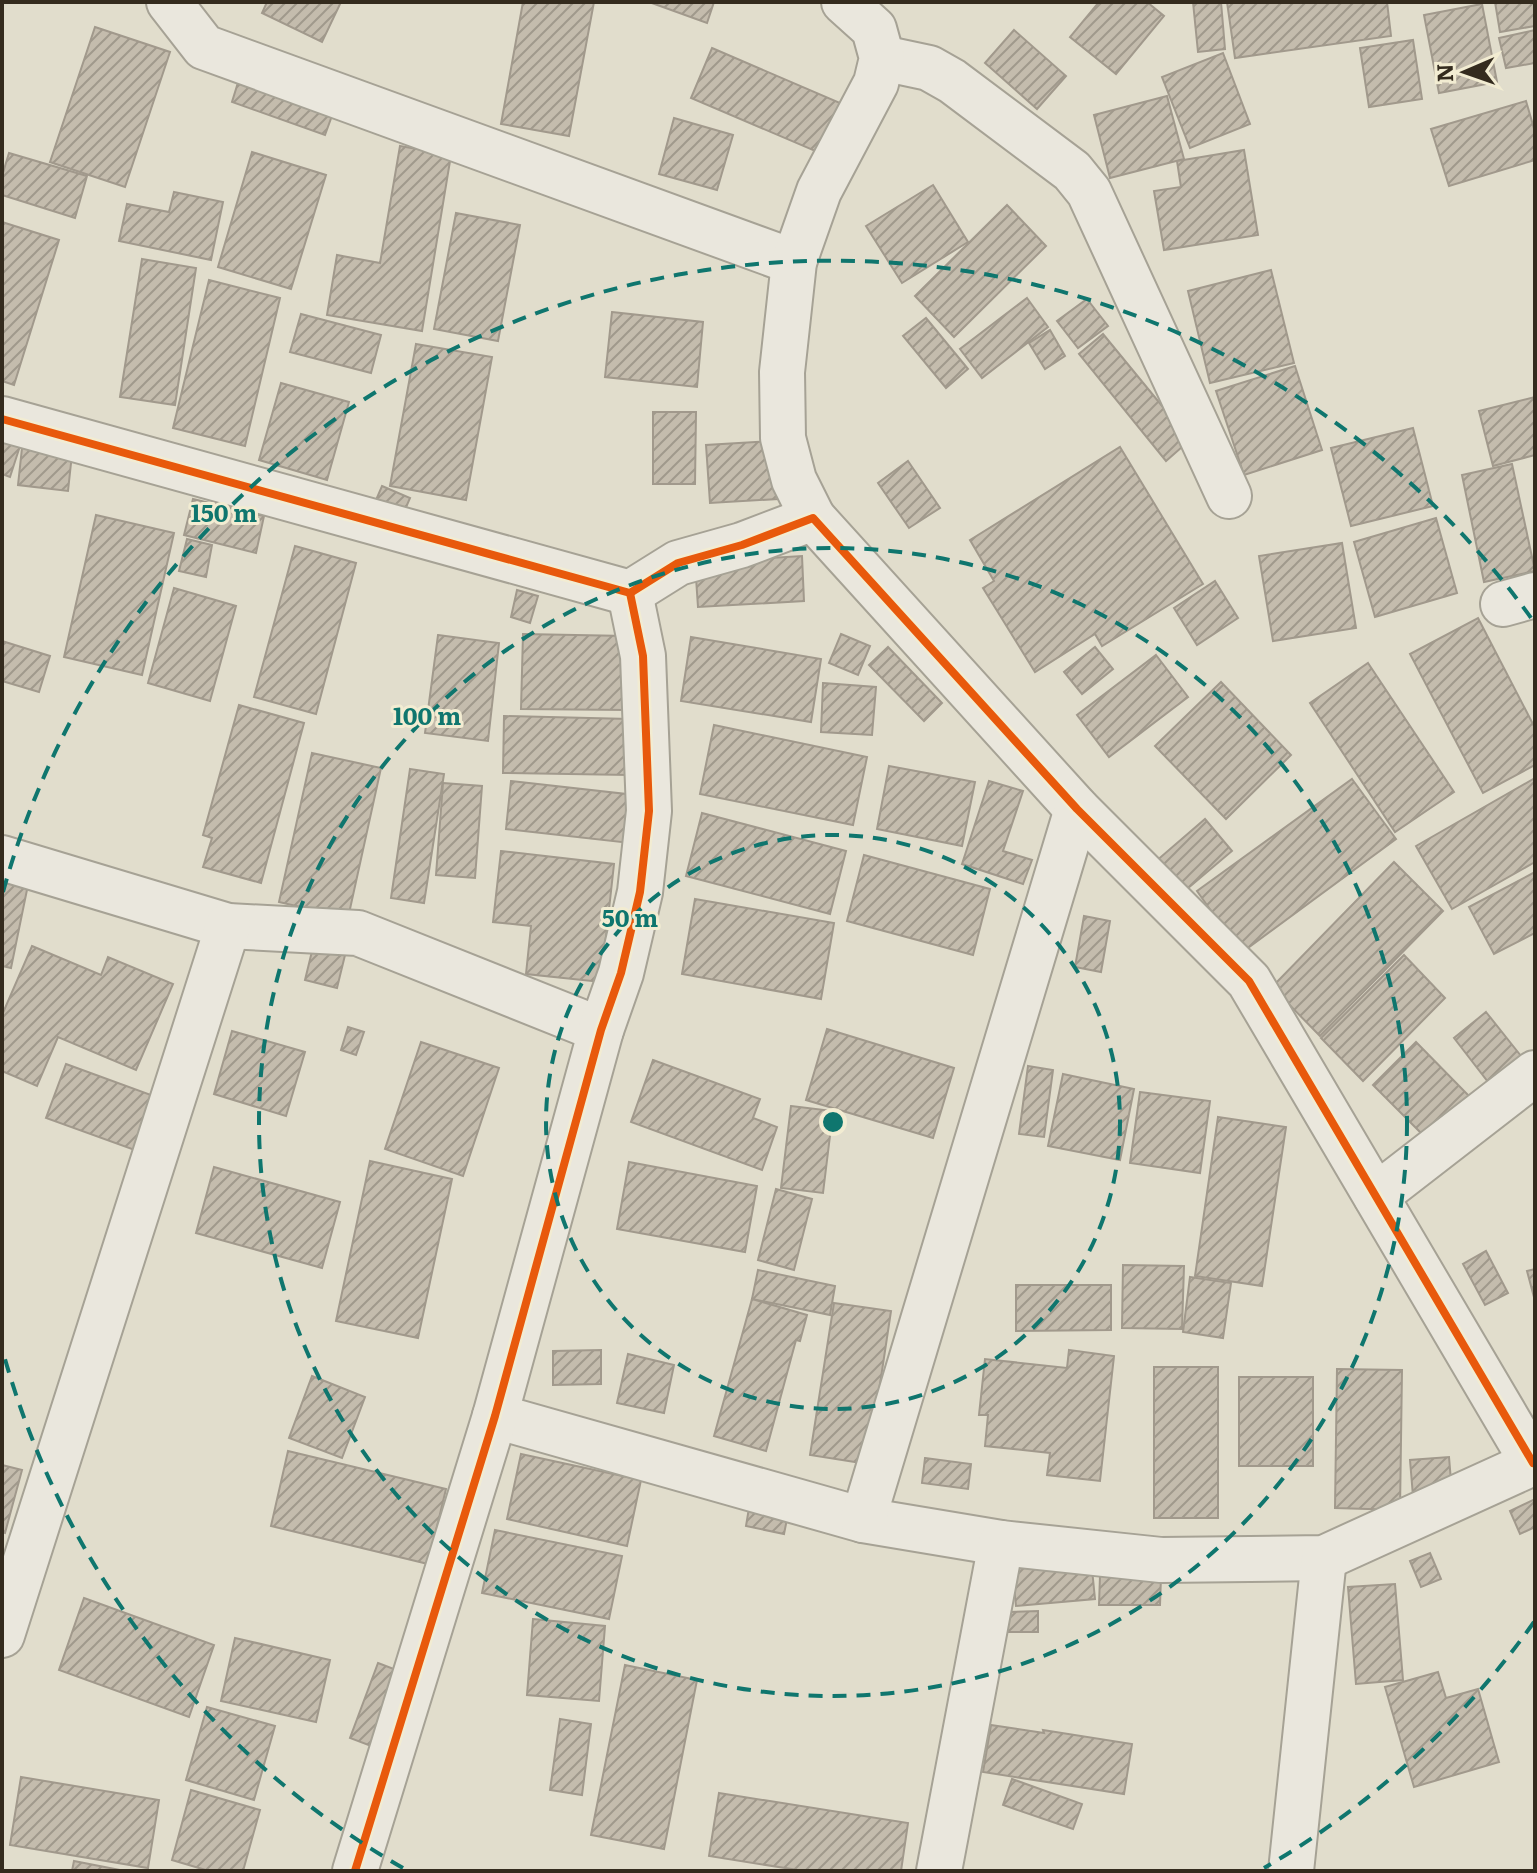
<svg xmlns="http://www.w3.org/2000/svg" width="1537" height="1873" viewBox="0 0 1537 1873" font-family="Literata,serif">
	<defs>
		<pattern id="building-hatch" width="6" height="6" patternUnits="userSpaceOnUse" patternTransform="scale(2)"><rect width="6" height="6" fill="#c4bcad"/><path d="M-1 1l2-2M0 6l6-6M5 7l2-2" fill="none" stroke="#a0998c"/></pattern>
	</defs>
	<rect width="100%" height="100%" fill="#e1ddcc"/>
	<g fill="url(#building-hatch)" stroke="#a1998c" stroke-width="2">
		<polygon points="267,2 341,2 322,42 262,13"/>
		<polygon points="523,2 594,2 569,136 501,124"/>
		<polygon points="649,2 714,2 707,23"/>
		<polygon points="1099,2 1147,2 1164,16 1116,74 1070,37"/>
		<polygon points="1193,2 1221,2 1225,49 1198,52"/>
		<polygon points="1227,2 1387,2 1391,36 1235,58"/>
		<polygon points="1495,2 1535,2 1535,26 1500,32"/>
		<polygon points="1482,4 1497,82 1439,93 1424,15"/>
		<polygon points="95,27 170,52 125,187 50,162"/>
		<polygon points="1014,30 1066,76 1037,109 985,63"/>
		<polygon points="1535,30 1535,63 1506,68 1499,38"/>
		<polygon points="1413,40 1422,99 1369,107 1360,48"/>
		<polygon points="712,48 847,106 827,156 691,98"/>
		<polygon points="1223,53 1250,124 1190,148 1162,77"/>
		<polygon points="240,76 334,110 325,135 232,102"/>
		<polygon points="1167,96 1184,159 1110,178 1094,115"/>
		<polygon points="1526,101 1535,132 1535,160 1449,186 1431,129"/>
		<polygon points="674,118 733,135 717,190 659,174"/>
		<polygon points="400,146 451,155 422,331 327,315 337,255 380,263"/>
		<polygon points="1244,150 1258,235 1164,250 1154,191 1181,187 1177,161"/>
		<polygon points="252,152 326,175 291,289 218,267"/>
		<polygon points="9,153 87,176 75,218 2,195 2,176"/>
		<polygon points="933,185 968,242 902,283 866,226"/>
		<polygon points="174,192 223,202 211,260 119,241 127,204 169,212"/>
		<polygon points="1007,205 1046,246 954,337 915,296"/>
		<polygon points="456,213 520,225 498,341 434,329"/>
		<polygon points="2,222 59,240 14,385 2,381"/>
		<polygon points="142,259 196,268 175,405 120,397"/>
		<polygon points="1271,270 1294,363 1210,383 1188,291"/>
		<polygon points="209,280 280,298 245,446 173,428"/>
		<polygon points="1027,298 1048,327 982,378 960,349"/>
		<polygon points="1087,299 1108,326 1078,348 1057,321"/>
		<polygon points="612,312 703,322 697,387 605,377"/>
		<polygon points="301,314 381,335 371,373 290,352"/>
		<polygon points="926,318 968,369 946,388 903,336"/>
		<polygon points="1050,330 1065,356 1045,369 1029,343"/>
		<polygon points="1103,334 1190,440 1166,461 1079,354"/>
		<polygon points="416,344 492,357 466,500 390,486"/>
		<polygon points="1295,366 1322,450 1244,475 1216,391"/>
		<polygon points="281,383 349,402 327,480 259,460"/>
		<polygon points="1535,397 1535,455 1493,466 1479,411"/>
		<polygon points="653,412 696,412 695,484 653,484"/>
		<polygon points="1413,428 1433,506 1351,526 1331,448"/>
		<polygon points="2,440 20,446 10,477 2,474"/>
		<polygon points="774,441 778,499 710,503 706,445"/>
		<polygon points="1120,447 1203,584 1102,646 1095,634 1035,672 983,588 994,581 970,540"/>
		<polygon points="22,448 72,454 68,491 18,485"/>
		<polygon points="908,461 940,508 909,528 878,483"/>
		<polygon points="1512,464 1535,571 1484,582 1462,475"/>
		<polygon points="382,486 410,498 401,519 373,507"/>
		<polygon points="193,499 264,516 256,553 184,535"/>
		<polygon points="96,515 174,533 142,675 64,657"/>
		<polygon points="1436,518 1457,593 1375,617 1354,542"/>
		<polygon points="187,539 212,545 206,577 179,571"/>
		<polygon points="1342,543 1356,628 1273,641 1259,556"/>
		<polygon points="295,546 356,563 316,714 254,697"/>
		<polygon points="802,556 804,601 698,607 695,563"/>
		<polygon points="1215,581 1238,618 1197,645 1174,608"/>
		<polygon points="174,588 236,606 210,701 148,683"/>
		<polygon points="517,590 538,596 530,623 511,617"/>
		<polygon points="1478,618 1535,728 1535,765 1483,793 1410,654"/>
		<polygon points="523,634 627,636 626,710 521,709"/>
		<polygon points="841,634 870,646 858,675 829,663"/>
		<polygon points="438,635 499,643 488,741 425,733"/>
		<polygon points="691,637 821,659 811,722 681,701"/>
		<polygon points="2,641 50,656 39,692 2,681"/>
		<polygon points="888,647 942,703 924,721 869,665"/>
		<polygon points="1095,647 1113,669 1082,694 1064,672"/>
		<polygon points="1156,655 1188,697 1109,757 1077,715"/>
		<polygon points="1368,663 1454,792 1395,832 1310,703"/>
		<polygon points="1221,682 1291,755 1226,819 1155,746"/>
		<polygon points="823,683 876,687 872,735 821,732"/>
		<polygon points="239,705 304,723 261,883 203,867 212,838 203,835"/>
		<polygon points="504,716 630,719 629,775 503,773"/>
		<polygon points="714,725 867,757 853,825 700,794"/>
		<polygon points="312,753 381,768 348,918 279,902"/>
		<polygon points="889,766 975,782 962,846 877,829"/>
		<polygon points="410,769 444,774 424,903 391,898"/>
		<polygon points="1535,778 1535,862 1452,909 1416,846"/>
		<polygon points="1352,779 1396,839 1241,953 1197,891"/>
		<polygon points="511,781 635,795 630,843 506,829"/>
		<polygon points="989,781 1023,791 1003,851 1032,860 1023,884 962,864"/>
		<polygon points="443,783 482,786 475,878 436,875"/>
		<polygon points="702,813 846,851 830,914 686,876"/>
		<polygon points="1205,819 1232,851 1181,894 1155,862"/>
		<polygon points="501,851 614,864 601,982 526,974 531,926 493,922"/>
		<polygon points="864,855 990,889 973,955 847,921"/>
		<polygon points="1394,862 1443,911 1320,1036 1272,987"/>
		<polygon points="1535,872 1535,933 1494,954 1469,907"/>
		<polygon points="2,874 29,880 11,968 2,966"/>
		<polygon points="695,899 834,923 821,999 682,974"/>
		<polygon points="1084,916 1110,921 1101,972 1075,967"/>
		<polygon points="314,943 346,951 337,988 305,980"/>
		<polygon points="32,946 101,975 108,957 173,984 136,1070 58,1037 37,1086 2,1071 2,1015"/>
		<polygon points="1404,955 1445,998 1363,1081 1321,1038"/>
		<polygon points="1486,1012 1525,1061 1492,1087 1454,1038"/>
		<polygon points="348,1027 364,1032 356,1055 341,1050"/>
		<polygon points="827,1029 954,1068 933,1138 806,1100"/>
		<polygon points="232,1031 305,1052 286,1116 214,1094"/>
		<polygon points="421,1042 499,1068 463,1176 385,1149"/>
		<polygon points="1416,1042 1470,1097 1428,1140 1373,1085"/>
		<polygon points="653,1060 760,1099 753,1118 777,1127 762,1170 631,1122"/>
		<polygon points="66,1064 162,1099 143,1153 46,1118"/>
		<polygon points="1028,1066 1053,1070 1044,1137 1019,1134"/>
		<polygon points="1063,1074 1134,1089 1120,1160 1048,1146"/>
		<polygon points="1140,1092 1210,1101 1200,1173 1130,1163"/>
		<polygon points="791,1106 833,1111 823,1193 781,1188"/>
		<polygon points="1218,1117 1286,1127 1262,1286 1195,1276"/>
		<polygon points="370,1161 452,1179 418,1338 336,1321"/>
		<polygon points="629,1162 757,1186 745,1252 617,1229"/>
		<polygon points="214,1167 340,1202 322,1268 196,1233"/>
		<polygon points="776,1189 812,1199 794,1270 758,1260"/>
		<polygon points="1486,1251 1508,1293 1485,1305 1463,1264"/>
		<polygon points="1123,1265 1184,1266 1182,1329 1122,1328"/>
		<polygon points="1535,1269 1535,1301 1527,1271"/>
		<polygon points="758,1270 835,1286 830,1315 752,1299"/>
		<polygon points="1190,1277 1231,1283 1223,1338 1183,1332"/>
		<polygon points="1016,1285 1111,1285 1111,1330 1016,1331"/>
		<polygon points="752,1299 807,1315 800,1341 796,1340 766,1451 714,1436"/>
		<polygon points="834,1303 891,1311 868,1464 810,1455"/>
		<polygon points="601,1350 601,1384 553,1385 553,1351"/>
		<polygon points="1069,1350 1114,1356 1100,1481 1047,1475 1050,1453 985,1446 988,1415 979,1415 985,1359 1067,1368"/>
		<polygon points="628,1354 674,1365 664,1413 617,1403"/>
		<rect x="1154" y="1367" width="64" height="151"/>
		<polygon points="1337,1369 1402,1370 1400,1510 1335,1508"/>
		<polygon points="312,1376 365,1397 342,1458 289,1438"/>
		<rect x="1239" y="1377" width="74" height="89"/>
		<polygon points="288,1451 446,1489 428,1564 271,1526"/>
		<polygon points="521,1454 641,1480 627,1546 507,1519"/>
		<polygon points="1449,1457 1452,1493 1413,1496 1410,1460"/>
		<polygon points="925,1458 971,1464 968,1489 922,1483"/>
		<polygon points="2,1465 22,1470 5,1533 2,1532"/>
		<polygon points="751,1496 790,1504 784,1534 746,1526"/>
		<polygon points="1535,1499 1535,1527 1520,1534 1510,1511"/>
		<polygon points="495,1530 622,1556 609,1619 482,1593"/>
		<polygon points="1430,1553 1441,1579 1421,1587 1410,1561"/>
		<polygon points="1091,1559 1095,1599 1016,1606 1012,1565"/>
		<polygon points="1100,1576 1161,1577 1160,1605 1099,1605"/>
		<polygon points="1395,1584 1403,1680 1356,1684 1348,1587"/>
		<polygon points="84,1598 214,1645 189,1717 59,1670"/>
		<polygon points="1038,1611 1038,1632 1008,1632 1008,1612"/>
		<polygon points="533,1619 605,1626 599,1701 527,1695"/>
		<polygon points="235,1638 330,1660 316,1722 221,1701"/>
		<polygon points="378,1663 407,1674 379,1749 350,1738"/>
		<polygon points="625,1665 697,1680 664,1849 591,1835"/>
		<polygon points="1438,1672 1446,1698 1478,1689 1499,1762 1414,1787 1385,1687"/>
		<polygon points="207,1707 275,1726 254,1800 186,1780"/>
		<polygon points="560,1719 591,1724 582,1795 550,1790"/>
		<polygon points="991,1725 1044,1733 1043,1730 1132,1744 1124,1794 983,1772"/>
		<polygon points="21,1777 159,1800 148,1868 10,1845"/>
		<polygon points="1012,1779 1082,1804 1073,1829 1003,1805"/>
		<polygon points="191,1790 260,1810 243,1871 209,1871 172,1860"/>
		<polygon points="719,1793 908,1823 901,1871 804,1871 709,1856"/>
		<polygon points="74,1861 125,1871 72,1871"/>
	</g>
	<g fill="none" stroke-linecap="round" stroke-linejoin="round">
		<defs>
			<g id="minor">
				<polyline points="169,2 204,47 794,262"/>
				<polyline points="882,58 929,68 952,81 1072,171 1089,192 1229,496"/>
				<polyline points="2,419 630,593 678,563 742,545 813,518 1077,809 1249,981 1533,1463"/>
				<polyline points="813,518 794,480 783,438 782,372 794,262 819,191 876,83 882,58 874,29 844,2"/>
				<polyline points="1503,604 1535,595"/>
				<polyline points="2,858 228,926 358,933 601,1030"/>
				<polyline points="1376,1196 1535,1073"/>
				<polyline points="495,1416 863,1520 1001,1543 1161,1560 1324,1558 1535,1462"/>
				<polyline points="863,1520 1077,809"/>
				<polyline points="2,1635 228,926"/>
				<polyline points="355,1871 495,1416 601,1030 621,973 640,892 649,811 643,656 630,593"/>
				<polyline points="939,1871 1001,1543"/>
				<polyline points="1291,1871 1324,1558"/>
			</g>
		</defs>
		<use href="#minor" stroke="#a6a295" stroke-width="48"/>
		<use href="#minor" stroke="#eae7dd" stroke-width="44"/>
		<defs>
			<g id="cycleway">
				<polyline points="2,419 630,593 678,563 742,545 813,518 1077,809 1249,981 1533,1463"/>
				<polyline points="355,1871 495,1416 601,1030 621,973 640,892 649,811 643,656 630,593"/>
			</g>
		</defs>
		<use href="#cycleway" stroke="#f2ecd2" stroke-width="13"/>
		<use href="#cycleway" stroke="#e8590c" stroke-width="8"/>
	</g>
	<g fill="none" stroke="#0f766e" stroke-width="4" stroke-dasharray="14 10">
		<circle cx="833" cy="1122" r="287"/>
		<circle cx="833" cy="1122" r="574"/>
		<path d="M1534 1622A861 861 0 0 1 1264 1868M403 1868A861 861 0 0 1 3 1352M3 892A861 861 0 0 1 1534 622"/>
	</g>
	<circle cx="833" cy="1122" r="12" fill="#0f766e" stroke="#f2ecd2" stroke-width="4"/>
	<g font-size="24" text-anchor="middle" font-weight="bold" fill="#0f766e" stroke="#f2ecd2" stroke-width="6" stroke-linejoin="round" paint-order="stroke">
		<text x="224" y="522">150 m</text>
		<text x="427" y="725">100 m</text>
		<text x="630" y="927">50 m</text>
	</g>
	<rect width="1537" height="1873" fill="none" stroke="#342b1e" stroke-width="8"/>
	<g transform="translate(1465 72) rotate(268)" stroke="#f2ecd2" stroke-width="6" paint-order="stroke">
	<path d="M0-6L14 30L0 20L-14 30Z" fill="#342b1e"/>
	<text y="-12" font-size="22" font-weight="bold" text-anchor="middle" fill="#342b1e">N</text>
	</g>
</svg>
